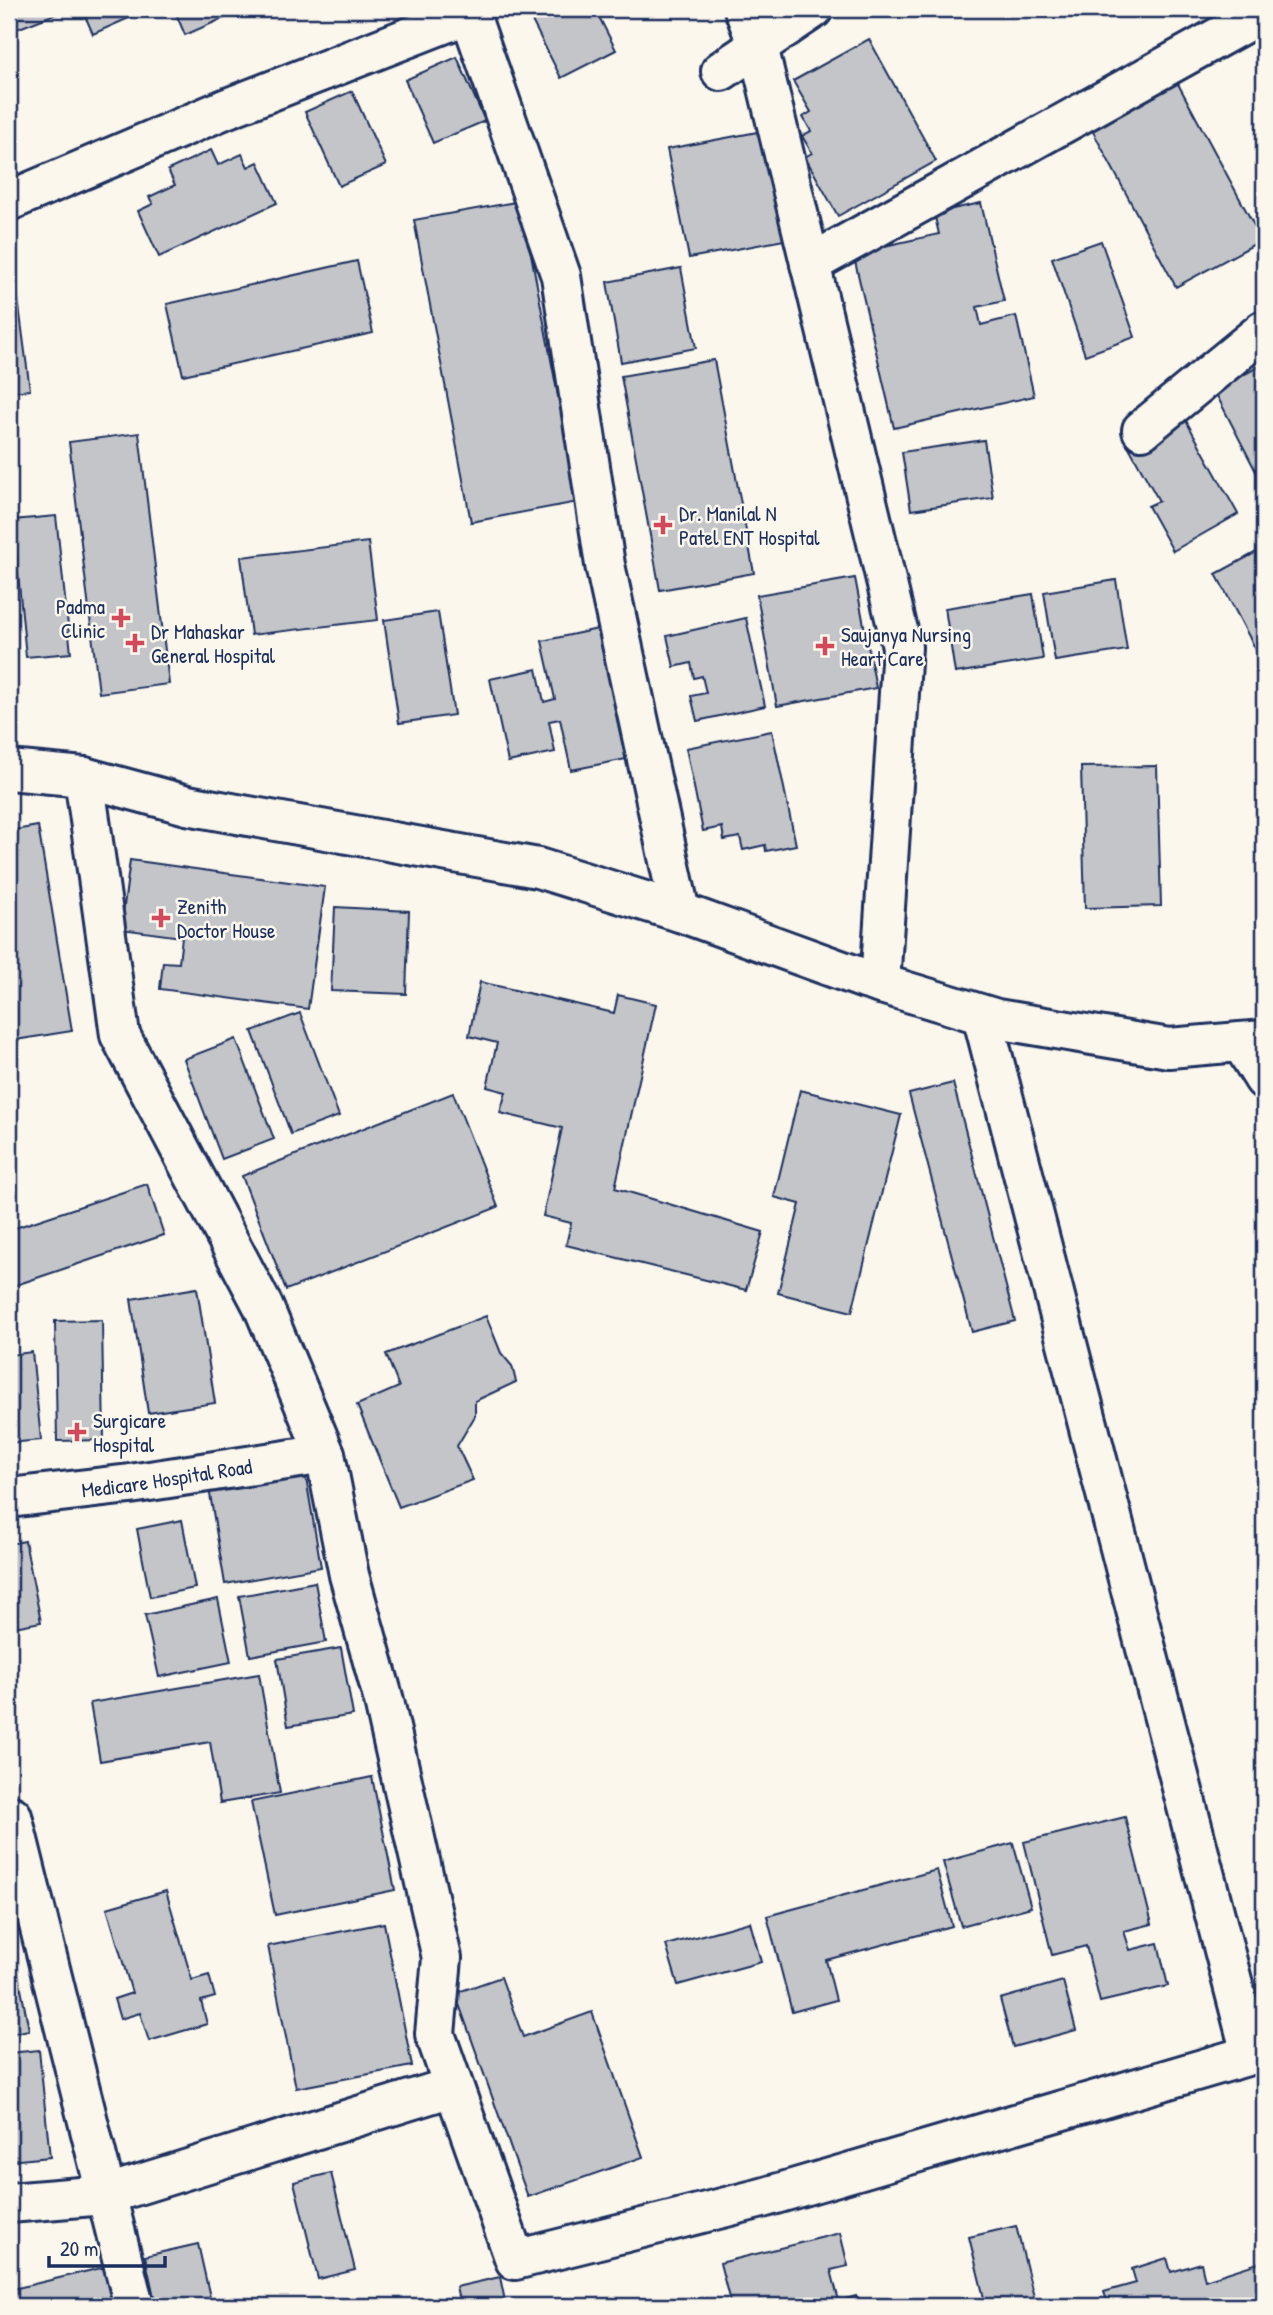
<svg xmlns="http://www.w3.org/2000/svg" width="1273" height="2315" viewBox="0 0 1273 2315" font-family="'Patrick Hand',sans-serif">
	<rect width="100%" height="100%" fill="#fbf7ec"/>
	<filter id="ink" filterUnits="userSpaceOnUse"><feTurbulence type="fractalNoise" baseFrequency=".0143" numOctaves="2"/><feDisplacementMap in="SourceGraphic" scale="14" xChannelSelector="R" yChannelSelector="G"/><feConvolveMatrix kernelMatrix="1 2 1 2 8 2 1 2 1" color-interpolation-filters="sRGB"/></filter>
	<g filter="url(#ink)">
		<g fill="#c3c5c9" stroke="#1b2f5e" stroke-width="2">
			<polygon points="9,9 56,9 58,13 9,32"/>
			<polygon points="82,9 149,9 93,34"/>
			<polygon points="174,9 245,9 185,35"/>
			<polygon points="526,9 595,9 616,50 561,78"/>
			<polygon points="869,39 936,161 838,216 805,157 812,153 802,136 811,131 803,117 811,112 793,81"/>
			<polygon points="457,57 485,121 433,143 405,80"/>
			<polygon points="1177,82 1262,240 1176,287 1091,128"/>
			<polygon points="352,91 386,165 339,186 305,112"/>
			<polygon points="763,131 784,240 689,258 667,149"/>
			<polygon points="211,150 218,165 242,154 248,167 258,162 277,203 159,257 138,211 153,204 149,197 175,185 168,170"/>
			<polygon points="521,201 578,502 471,522 414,220"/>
			<polygon points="981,203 1004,301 977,307 981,325 1016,316 1034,396 894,428 853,253 939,234 934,213"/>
			<polygon points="9,230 30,390 9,392"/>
			<polygon points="1101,241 1135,337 1085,355 1052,258"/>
			<polygon points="357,261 373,333 183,375 167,304"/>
			<polygon points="681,268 696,348 621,362 607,282"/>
			<polygon points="714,360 754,573 660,590 621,376"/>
			<polygon points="1264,364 1264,487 1214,390"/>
			<polygon points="1180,410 1238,514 1173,551 1148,506 1159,501 1125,440"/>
			<polygon points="139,433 169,684 99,693 69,442"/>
			<polygon points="984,440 993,498 911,510 902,452"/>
			<polygon points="56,516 71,653 26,657 13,520"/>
			<polygon points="368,542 378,620 251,635 241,557"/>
			<polygon points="1264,548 1264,665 1216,574"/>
			<polygon points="855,578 876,688 777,706 757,595"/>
			<polygon points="1116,580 1127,650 1055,661 1044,592"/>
			<polygon points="1033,594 1043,659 955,673 945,608"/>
			<polygon points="438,612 454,715 399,723 384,620"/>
			<polygon points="746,618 765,706 697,721 691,696 706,693 702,676 694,678 691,663 674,667 667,636"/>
			<polygon points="598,629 626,759 571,770 560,719 549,721 555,752 508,762 490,679 537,669 544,702 555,699 542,641"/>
			<polygon points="772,731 796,845 766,851 765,845 743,850 740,837 724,840 722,827 703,831 686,748"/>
			<polygon points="1157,766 1161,906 1085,908 1081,767"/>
			<polygon points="38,826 72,1031 9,1041 9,831"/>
			<polygon points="130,860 325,887 308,1009 160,989 163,962 179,963 182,937 121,929"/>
			<polygon points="335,907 409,911 406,994 331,991"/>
			<polygon points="480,982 614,1013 618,995 656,1004 615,1188 763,1232 746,1290 566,1245 571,1223 543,1216 562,1128 500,1113 506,1092 487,1087 497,1043 469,1036"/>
			<polygon points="300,1013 339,1116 291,1134 252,1031"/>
			<polygon points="236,1039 274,1139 222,1159 184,1059"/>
			<polygon points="953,1083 1015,1321 972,1332 909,1094"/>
			<polygon points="800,1090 901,1115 852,1312 778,1293 800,1204 774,1197"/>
			<polygon points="453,1093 498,1207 286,1290 242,1176"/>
			<polygon points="147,1184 164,1235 10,1287 9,1230"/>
			<polygon points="197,1288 215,1403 148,1413 131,1299"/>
			<polygon points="486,1316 501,1353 512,1366 516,1382 475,1401 475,1416 457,1446 473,1480 399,1507 357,1405 399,1387 386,1354"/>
			<polygon points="102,1320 104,1440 57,1441 55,1321"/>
			<polygon points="32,1352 41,1440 9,1443 9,1355"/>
			<polygon points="305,1472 321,1567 225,1584 209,1488"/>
			<polygon points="182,1520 195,1588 150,1597 137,1529"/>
			<polygon points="25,1541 41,1622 9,1628 9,1544"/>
			<polygon points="315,1582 326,1642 250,1656 239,1596"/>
			<polygon points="218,1599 231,1662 159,1677 145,1615"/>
			<polygon points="341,1648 353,1715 288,1726 277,1659"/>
			<polygon points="259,1674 280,1793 220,1803 210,1742 100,1761 90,1703"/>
			<polygon points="372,1777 395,1890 275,1915 251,1802"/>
			<polygon points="1125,1817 1152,1924 1124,1931 1130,1950 1158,1943 1168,1986 1100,2002 1086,1946 1052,1955 1024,1842"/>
			<polygon points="1013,1843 1031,1907 961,1926 943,1862"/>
			<polygon points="937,1870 952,1926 826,1960 836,2000 792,2012 767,1916"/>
			<polygon points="166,1891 192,1980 209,1975 215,1997 201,2001 207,2024 149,2041 140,2013 120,2019 114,1999 132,1993 107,1908"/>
			<polygon points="750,1922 761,1962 678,1985 666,1945"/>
			<polygon points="384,1923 412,2066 296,2088 268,1946"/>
			<polygon points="17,1968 29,2030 9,2034 9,1969"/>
			<polygon points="501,1977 523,2037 592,2012 643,2157 528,2197 455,1993"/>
			<polygon points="1063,1981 1076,2030 1013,2047 1000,1999"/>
			<polygon points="39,2050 50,2157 9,2161 9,2053"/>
			<polygon points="331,2173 355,2270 318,2279 294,2182"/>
			<polygon points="1016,2226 1035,2301 1015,2306 986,2306 969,2237"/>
			<polygon points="840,2233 848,2266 831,2270 839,2301 856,2296 858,2306 731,2306 720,2263"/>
			<polygon points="198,2244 212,2306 156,2306 145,2256"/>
			<polygon points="1167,2258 1171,2272 1201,2263 1205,2280 1264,2261 1264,2306 1109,2306 1104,2292 1136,2283 1132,2269"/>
			<polygon points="105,2267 114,2306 9,2306 9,2290"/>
			<polygon points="500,2277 506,2306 460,2306 456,2287"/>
		</g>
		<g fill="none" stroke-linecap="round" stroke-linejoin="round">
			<defs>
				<g id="minor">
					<polyline points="468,9 561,276 605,565 680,912"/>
					<polyline points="744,9 758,46 902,647 880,984"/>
					<polyline points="721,71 813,9"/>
					<polyline points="9,201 225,109 471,13"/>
					<polyline points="810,264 1246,22 1264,19"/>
					<polyline points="1142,430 1264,330"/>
					<polyline points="9,770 84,777 187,805 538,868 680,912 865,979 997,1019 1169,1048 1264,1040"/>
					<polyline points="84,777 120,1035 263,1306 325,1454 349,1575 384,1701 442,1958 435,2034 515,2260 762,2198 1264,2051"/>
					<polyline points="982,1015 1251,2054 1264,2056"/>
					<polyline points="1241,1042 1264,1079"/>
					<path id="s1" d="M9,1498L130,1484L325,1454"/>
					<polyline points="12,1816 134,2306"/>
					<polyline points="9,2203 105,2195 452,2087"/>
				</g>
			</defs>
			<use href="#minor" stroke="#1b2f5e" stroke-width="44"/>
			<use href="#minor" stroke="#fbf7ec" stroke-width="38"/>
		</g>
	</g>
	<g fill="#d1495b" stroke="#fbf7ec" stroke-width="2.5">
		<path d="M659.5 514.5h7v7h7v7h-7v7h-7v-7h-7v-7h7z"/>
		<path d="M117.5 607.5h7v7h7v7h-7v7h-7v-7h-7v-7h7z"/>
		<path d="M131.5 632.5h7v7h7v7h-7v7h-7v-7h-7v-7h7z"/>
		<path d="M821.5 635.5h7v7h7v7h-7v7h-7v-7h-7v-7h7z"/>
		<path d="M157.5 907.5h7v7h7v7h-7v7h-7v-7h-7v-7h7z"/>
		<path d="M73.5 1421.5h7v7h7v7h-7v7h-7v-7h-7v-7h7z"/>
	</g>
	<g text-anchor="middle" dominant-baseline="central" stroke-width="5" stroke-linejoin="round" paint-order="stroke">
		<g font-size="21" fill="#1b2f5e" stroke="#fbf7ec" text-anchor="start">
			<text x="679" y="513">Dr. Manilal N<tspan x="679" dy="24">Patel ENT Hospital</tspan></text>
			<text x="105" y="606" text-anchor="end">Padma<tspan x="105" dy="24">Clinic</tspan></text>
			<text x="151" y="631">Dr Mahaskar<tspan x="151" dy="24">General Hospital</tspan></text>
			<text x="841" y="634">Saujanya Nursing<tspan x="841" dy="24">Heart Care</tspan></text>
			<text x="177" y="906">Zenith<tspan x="177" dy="24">Doctor House</tspan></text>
			<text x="93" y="1420">Surgicare<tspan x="93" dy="24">Hospital</tspan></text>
		</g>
		<g font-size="21" fill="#1b2f5e" stroke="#fbf7ec">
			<text stroke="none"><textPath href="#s1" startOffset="159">Medicare Hospital Road</textPath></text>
		</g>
	</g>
	<rect width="1273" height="2315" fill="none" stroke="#fbf7ec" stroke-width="35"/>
	<rect x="18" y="18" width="1238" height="2280" fill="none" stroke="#1b2f5e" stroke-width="2.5" filter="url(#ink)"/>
	<path d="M49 2256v10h116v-10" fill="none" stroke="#1b2f5e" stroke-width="3.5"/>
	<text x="60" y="2256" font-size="21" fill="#1b2f5e" stroke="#fbf7ec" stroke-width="5" paint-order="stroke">20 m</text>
</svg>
